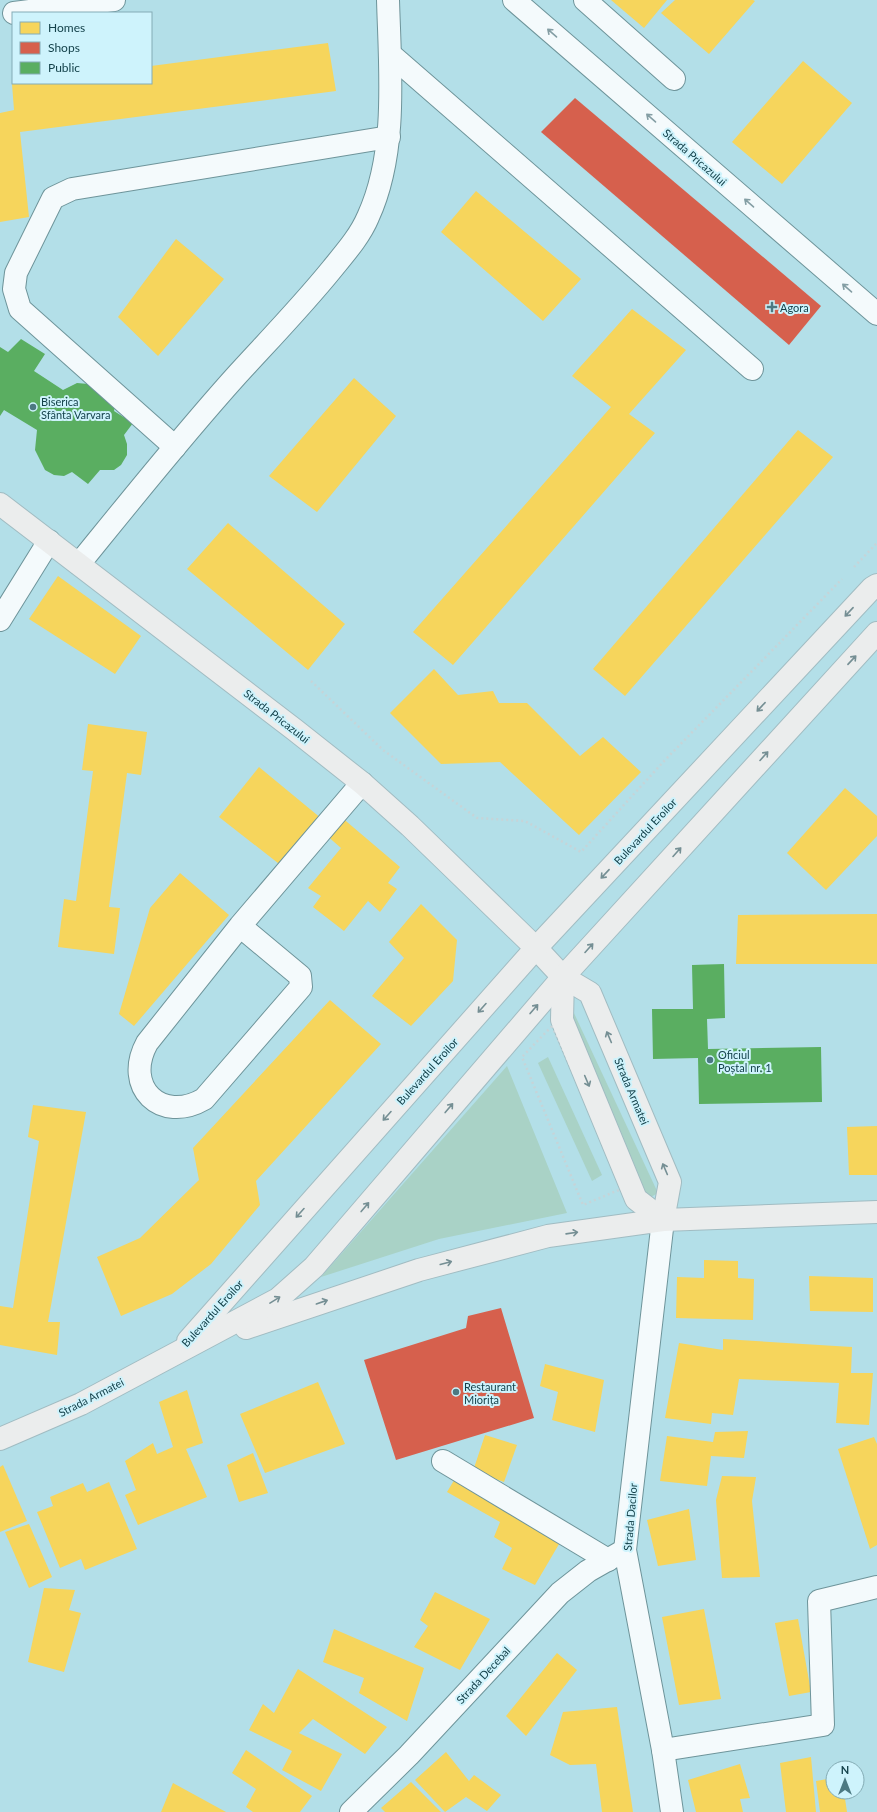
<svg xmlns="http://www.w3.org/2000/svg" width="877" height="1812" viewBox="0 0 877 1812" font-family="Lato,sans-serif">
	<rect width="100%" height="100%" fill="#b3dfe8"/>
	<g fill="#a9d2c6">
		<polygon points="573,1011 658,1193 644,1201 563,1018"/>
		<polygon points="548,1057 602,1175 592,1181 538,1063"/>
		<polygon points="507,1066 567,1213 439,1239 321,1277"/>
	</g>
	<g fill="#f6d55c">
		<polygon points="611,0 667,0 644,28"/>
		<polygon points="675,0 753,0 755,1 709,54 661,13"/>
		<polygon points="328,43 336,91 20,132 29,217 0,222 0,113 14,110 12,84 151,83 151,66"/>
		<polygon points="803,61 852,103 782,184 732,142"/>
		<polygon points="476,191 581,279 543,321 441,232"/>
		<polygon points="176,239 224,279 158,356 118,317"/>
		<polygon points="632,309 686,350 629,414 655,433 453,665 413,632 611,407 572,376"/>
		<polygon points="354,378 396,416 317,512 269,476"/>
		<polygon points="798,430 833,457 625,696 593,669"/>
		<polygon points="228,523 345,624 308,670 187,569"/>
		<polygon points="58,576 141,636 115,674 29,619"/>
		<polygon points="434,669 458,695 493,691 499,703 527,703 580,756 603,737 641,772 579,835 500,762 441,764 390,713"/>
		<polygon points="88,724 147,732 141,775 127,773 109,907 120,908 114,954 58,947 64,899 76,901 93,771 82,770"/>
		<polygon points="259,767 322,819 283,867 219,817"/>
		<polygon points="845,788 877,816 877,836 826,890 787,853"/>
		<polygon points="340,816 400,867 388,883 397,889 380,912 368,901 344,931 313,907 321,896 308,888 341,848 325,834"/>
		<polygon points="180,873 229,915 134,1026 119,1014 150,908"/>
		<polygon points="421,904 457,940 453,981 411,1026 372,996 404,958 389,942"/>
		<polygon points="877,914 877,964 736,964 738,915"/>
		<polygon points="330,1000 381,1044 256,1181 260,1205 211,1264 172,1294 121,1316 97,1257 140,1238 199,1180 193,1148"/>
		<polygon points="33,1105 86,1112 48,1322 60,1322 57,1355 0,1345 0,1306 13,1308 39,1141 28,1137"/>
		<polygon points="877,1126 877,1175 849,1175 847,1127"/>
		<polygon points="704,1260 738,1261 738,1278 754,1279 753,1320 676,1318 677,1277 704,1278"/>
		<polygon points="809,1276 873,1278 873,1312 810,1311"/>
		<polygon points="723,1339 852,1347 851,1373 873,1373 869,1425 836,1423 839,1383 739,1379 733,1415 712,1413 711,1424 665,1418 679,1343 723,1350"/>
		<polygon points="545,1364 604,1380 595,1432 552,1420 558,1392 540,1386"/>
		<polygon points="318,1382 345,1444 265,1473 240,1414"/>
		<polygon points="187,1390 203,1443 186,1449 207,1497 138,1525 125,1495 136,1490 125,1461 153,1443 157,1454 173,1447 159,1402"/>
		<polygon points="748,1431 744,1458 711,1456 707,1486 660,1481 667,1436 713,1442 715,1432"/>
		<polygon points="485,1435 517,1445 504,1482 473,1471"/>
		<polygon points="874,1437 877,1444 877,1545 870,1549 838,1449"/>
		<polygon points="253,1453 268,1493 239,1502 227,1465"/>
		<polygon points="3,1465 27,1521 0,1532 0,1467"/>
		<polygon points="722,1476 756,1477 752,1501 760,1577 722,1578 716,1500"/>
		<polygon points="456,1477 562,1539 535,1585 502,1569 512,1548 494,1537 500,1522 447,1492"/>
		<polygon points="109,1482 137,1549 85,1570 81,1559 60,1568 37,1512 53,1506 50,1497 83,1483 87,1492"/>
		<polygon points="689,1509 696,1560 658,1566 647,1520"/>
		<polygon points="29,1524 52,1577 29,1588 5,1532"/>
		<polygon points="44,1588 75,1590 69,1610 81,1613 64,1672 28,1662"/>
		<polygon points="435,1592 490,1619 460,1670 414,1647 428,1626 420,1620"/>
		<polygon points="704,1609 721,1699 679,1705 662,1617"/>
		<polygon points="798,1619 811,1692 789,1696 775,1623"/>
		<polygon points="334,1629 424,1668 407,1721 359,1693 364,1678 323,1662"/>
		<polygon points="557,1653 577,1670 526,1736 506,1716"/>
		<polygon points="298,1669 387,1727 365,1754 313,1719 299,1733 342,1754 321,1791 282,1770 292,1751 249,1730 263,1704 274,1713"/>
		<polygon points="617,1707 633,1812 602,1812 596,1764 570,1765 550,1755 563,1712"/>
		<polygon points="246,1750 312,1796 300,1812 253,1812 246,1807 256,1789 232,1773"/>
		<polygon points="446,1752 469,1781 474,1775 501,1795 487,1811 466,1797 445,1812 415,1780"/>
		<polygon points="811,1757 816,1812 786,1812 780,1763"/>
		<polygon points="740,1764 750,1798 740,1799 743,1812 696,1812 688,1780"/>
		<polygon points="833,1778 833,1792 844,1792 847,1812 820,1812 816,1781"/>
		<polygon points="411,1782 441,1812 385,1812 381,1808"/>
		<polygon points="173,1783 226,1812 161,1812"/>
	</g>
	<g fill="#d6604d">
		<polygon points="575,98 821,306 789,345 541,132"/>
		<polygon points="501,1308 534,1418 396,1460 364,1360 466,1328 468,1316"/>
	</g>
	<g fill="#5aae61">
		<polygon points="21,339 45,354 34,371 63,390 77,383 100,385 116,401 114,411 133,423 124,435 127,444 127,455 121,465 114,470 100,470 88,484 72,472 64,476 54,475 45,470 35,450 37,430 4,410 0,416 0,347 8,352"/>
		<polygon points="724,964 725,1018 707,1019 708,1049 821,1047 822,1102 699,1104 698,1058 653,1059 652,1009 693,1009 692,965"/>
	</g>
	<g fill="none" stroke-linecap="round" stroke-linejoin="round">
		<defs>
			<g id="minor">
				<polyline points="514,0 877,314"/>
				<polyline points="585,0 674,79"/>
				<polyline points="14,13 114,0"/>
				<polyline points="390,54 752,369"/>
				<polyline points="175,447 20,309 14,289 16,273 53,198 72,189 389,137"/>
				<path d="M79,564C131,500 182,436 237,375C269,340 302,306 332,269C345,253 360,236 368,217C398,152 390,70 388,0"/>
				<polyline points="0,620 49,541"/>
				<path d="M240,926L300,976L301,987L204,1099C161,1124 123,1087 147,1043L240,926L362,783"/>
				<polyline points="663,1220 625,1550 663,1750 672,1812"/>
				<polyline points="443,1461 608,1560"/>
				<polyline points="663,1750 823,1725 819,1601 877,1587"/>
				<polyline points="351,1812 409,1755 560,1593 588,1571 625,1550"/>
			</g>
			<g id="major">
				<polyline points="0,504 295,730 362,783 410,826 536,948 563,977 590,993 670,1182 663,1220"/>
				<polyline points="563,977 562,1020 636,1199 663,1220"/>
				<polyline points="246,1328 419,1270 548,1236 663,1220 877,1212"/>
				<polyline points="188,1341 536,948 872,588 877,585"/>
				<polyline points="0,1439 81,1404 278,1299 314,1267 563,977 877,633"/>
			</g>
		</defs>
		<use href="#minor" stroke="#6e949a" stroke-width="24"/>
		<use href="#major" stroke="#a1bcc2" stroke-width="24"/>
		<g stroke="#c6d4d8" stroke-width="2.5" stroke-dasharray="2 3" stroke-linecap="butt">
			<polyline points="854,567 877,543"/>
			<polyline points="311,681 383,750 477,818 525,821 581,852 665,760 842,579"/>
			<polygon points="552,1026 626,1187 583,1205 522,1057"/>
		</g>
		<use href="#minor" stroke="#f4fafc" stroke-width="22"/>
		<use href="#major" stroke="#ebeded" stroke-width="22"/>
	</g>
	<defs><path id="oneway-shaft" d="M-6 0H5M1.5-3L5.5 0L1.5 3" fill="none" stroke-width="1.6" stroke-linecap="round" stroke-linejoin="round"/></defs>
	<g stroke="#849ea4">
		<use href="#oneway-shaft" transform="translate(552 33) rotate(-139)"/>
		<use href="#oneway-shaft" transform="translate(651 118) rotate(-139)"/>
		<use href="#oneway-shaft" transform="translate(749 203) rotate(-139)"/>
		<use href="#oneway-shaft" transform="translate(847 288) rotate(-139)"/>
	</g>
	<g stroke="#758f94">
		<use href="#oneway-shaft" transform="translate(849 612) rotate(133)"/>
		<use href="#oneway-shaft" transform="translate(852 660) rotate(-47)"/>
		<use href="#oneway-shaft" transform="translate(761 707) rotate(133)"/>
		<use href="#oneway-shaft" transform="translate(764 756) rotate(-48)"/>
		<use href="#oneway-shaft" transform="translate(677 852) rotate(-48)"/>
		<use href="#oneway-shaft" transform="translate(605 874) rotate(133)"/>
		<use href="#oneway-shaft" transform="translate(589 948) rotate(-48)"/>
		<use href="#oneway-shaft" transform="translate(482 1008) rotate(132)"/>
		<use href="#oneway-shaft" transform="translate(534 1009) rotate(-49)"/>
		<use href="#oneway-shaft" transform="translate(609 1037) rotate(-113)"/>
		<use href="#oneway-shaft" transform="translate(587 1081) rotate(67)"/>
		<use href="#oneway-shaft" transform="translate(449 1108) rotate(-50)"/>
		<use href="#oneway-shaft" transform="translate(387 1116) rotate(132)"/>
		<use href="#oneway-shaft" transform="translate(665 1169) rotate(-113)"/>
		<use href="#oneway-shaft" transform="translate(365 1207) rotate(-50)"/>
		<use href="#oneway-shaft" transform="translate(300 1213) rotate(132)"/>
		<use href="#oneway-shaft" transform="translate(572 1233) rotate(-8)"/>
		<use href="#oneway-shaft" transform="translate(446 1263) rotate(-15)"/>
		<use href="#oneway-shaft" transform="translate(275 1300) rotate(-32)"/>
		<use href="#oneway-shaft" transform="translate(322 1302) rotate(-19)"/>
	</g>
	<g fill="#4c7982" stroke="#cef3fc" stroke-width="1.5">
		<path d="M770 301h4v4h4v4h-4v4h-4v-4h-4v-4h4z"/>
		<circle cx="33" cy="407" r="4"/>
		<circle cx="710" cy="1060" r="4"/>
		<circle cx="456" cy="1392" r="4"/>
	</g>
	<g text-anchor="middle" dominant-baseline="central" stroke-width="4" stroke-linejoin="round" paint-order="stroke">
		<g font-size="11" fill="#14424b" stroke="#cef3fc">
			<text transform="translate(695 157) rotate(41)">Strada Pricazului</text>
			<text transform="translate(277 716) rotate(38)">Strada Pricazului</text>
			<text transform="translate(645 831) rotate(-47)">Bulevardul Eroilor</text>
			<text transform="translate(427 1071) rotate(-48)">Bulevardul Eroilor</text>
			<text transform="translate(632 1091) rotate(67)">Strada Armatei</text>
			<text transform="translate(212 1313) rotate(-48)">Bulevardul Eroilor</text>
			<text transform="translate(91 1397) rotate(-27)">Strada Armatei</text>
			<text transform="translate(630 1517) rotate(-85)">Strada Dacilor</text>
			<text transform="translate(483 1675) rotate(-47)">Strada Decebal</text>
		</g>
		<g font-size="11" fill="#14424b" stroke="#cef3fc" text-anchor="start">
			<text x="780" y="307">Agora</text>
			<text x="41" y="401">Biserica<tspan x="41" dy="13">Sfânta Varvara</tspan></text>
			<text x="718" y="1054">Oficiul<tspan x="718" dy="13">Poștal nr. 1</tspan></text>
			<text x="464" y="1386">Restaurant<tspan x="464" dy="13">Miorița</tspan></text>
		</g>
	</g>
	<rect x="12" y="12" width="140" height="72" fill="#cef3fc" stroke="#84acb5"/>
	<rect x="20" y="22" width="20" height="12" fill="#f6d55c" stroke="#84acb5"/>
	<text x="48" y="32" font-size="12" fill="#14424b">Homes</text>
	<rect x="20" y="42" width="20" height="12" fill="#d6604d" stroke="#84acb5"/>
	<text x="48" y="52" font-size="12" fill="#14424b">Shops</text>
	<rect x="20" y="62" width="20" height="12" fill="#5aae61" stroke="#84acb5"/>
	<text x="48" y="72" font-size="12" fill="#14424b">Public</text>
	<g transform="translate(845 1780)"><circle r="19" fill="#cef3fc" stroke="#84acb5"/>
	<path d="M0-3L7 15L0 10L-7 15Z" fill="#4c7982"/>
	<text y="-6" font-size="11" font-weight="bold" text-anchor="middle" fill="#14424b">N</text>
	</g>
</svg>
